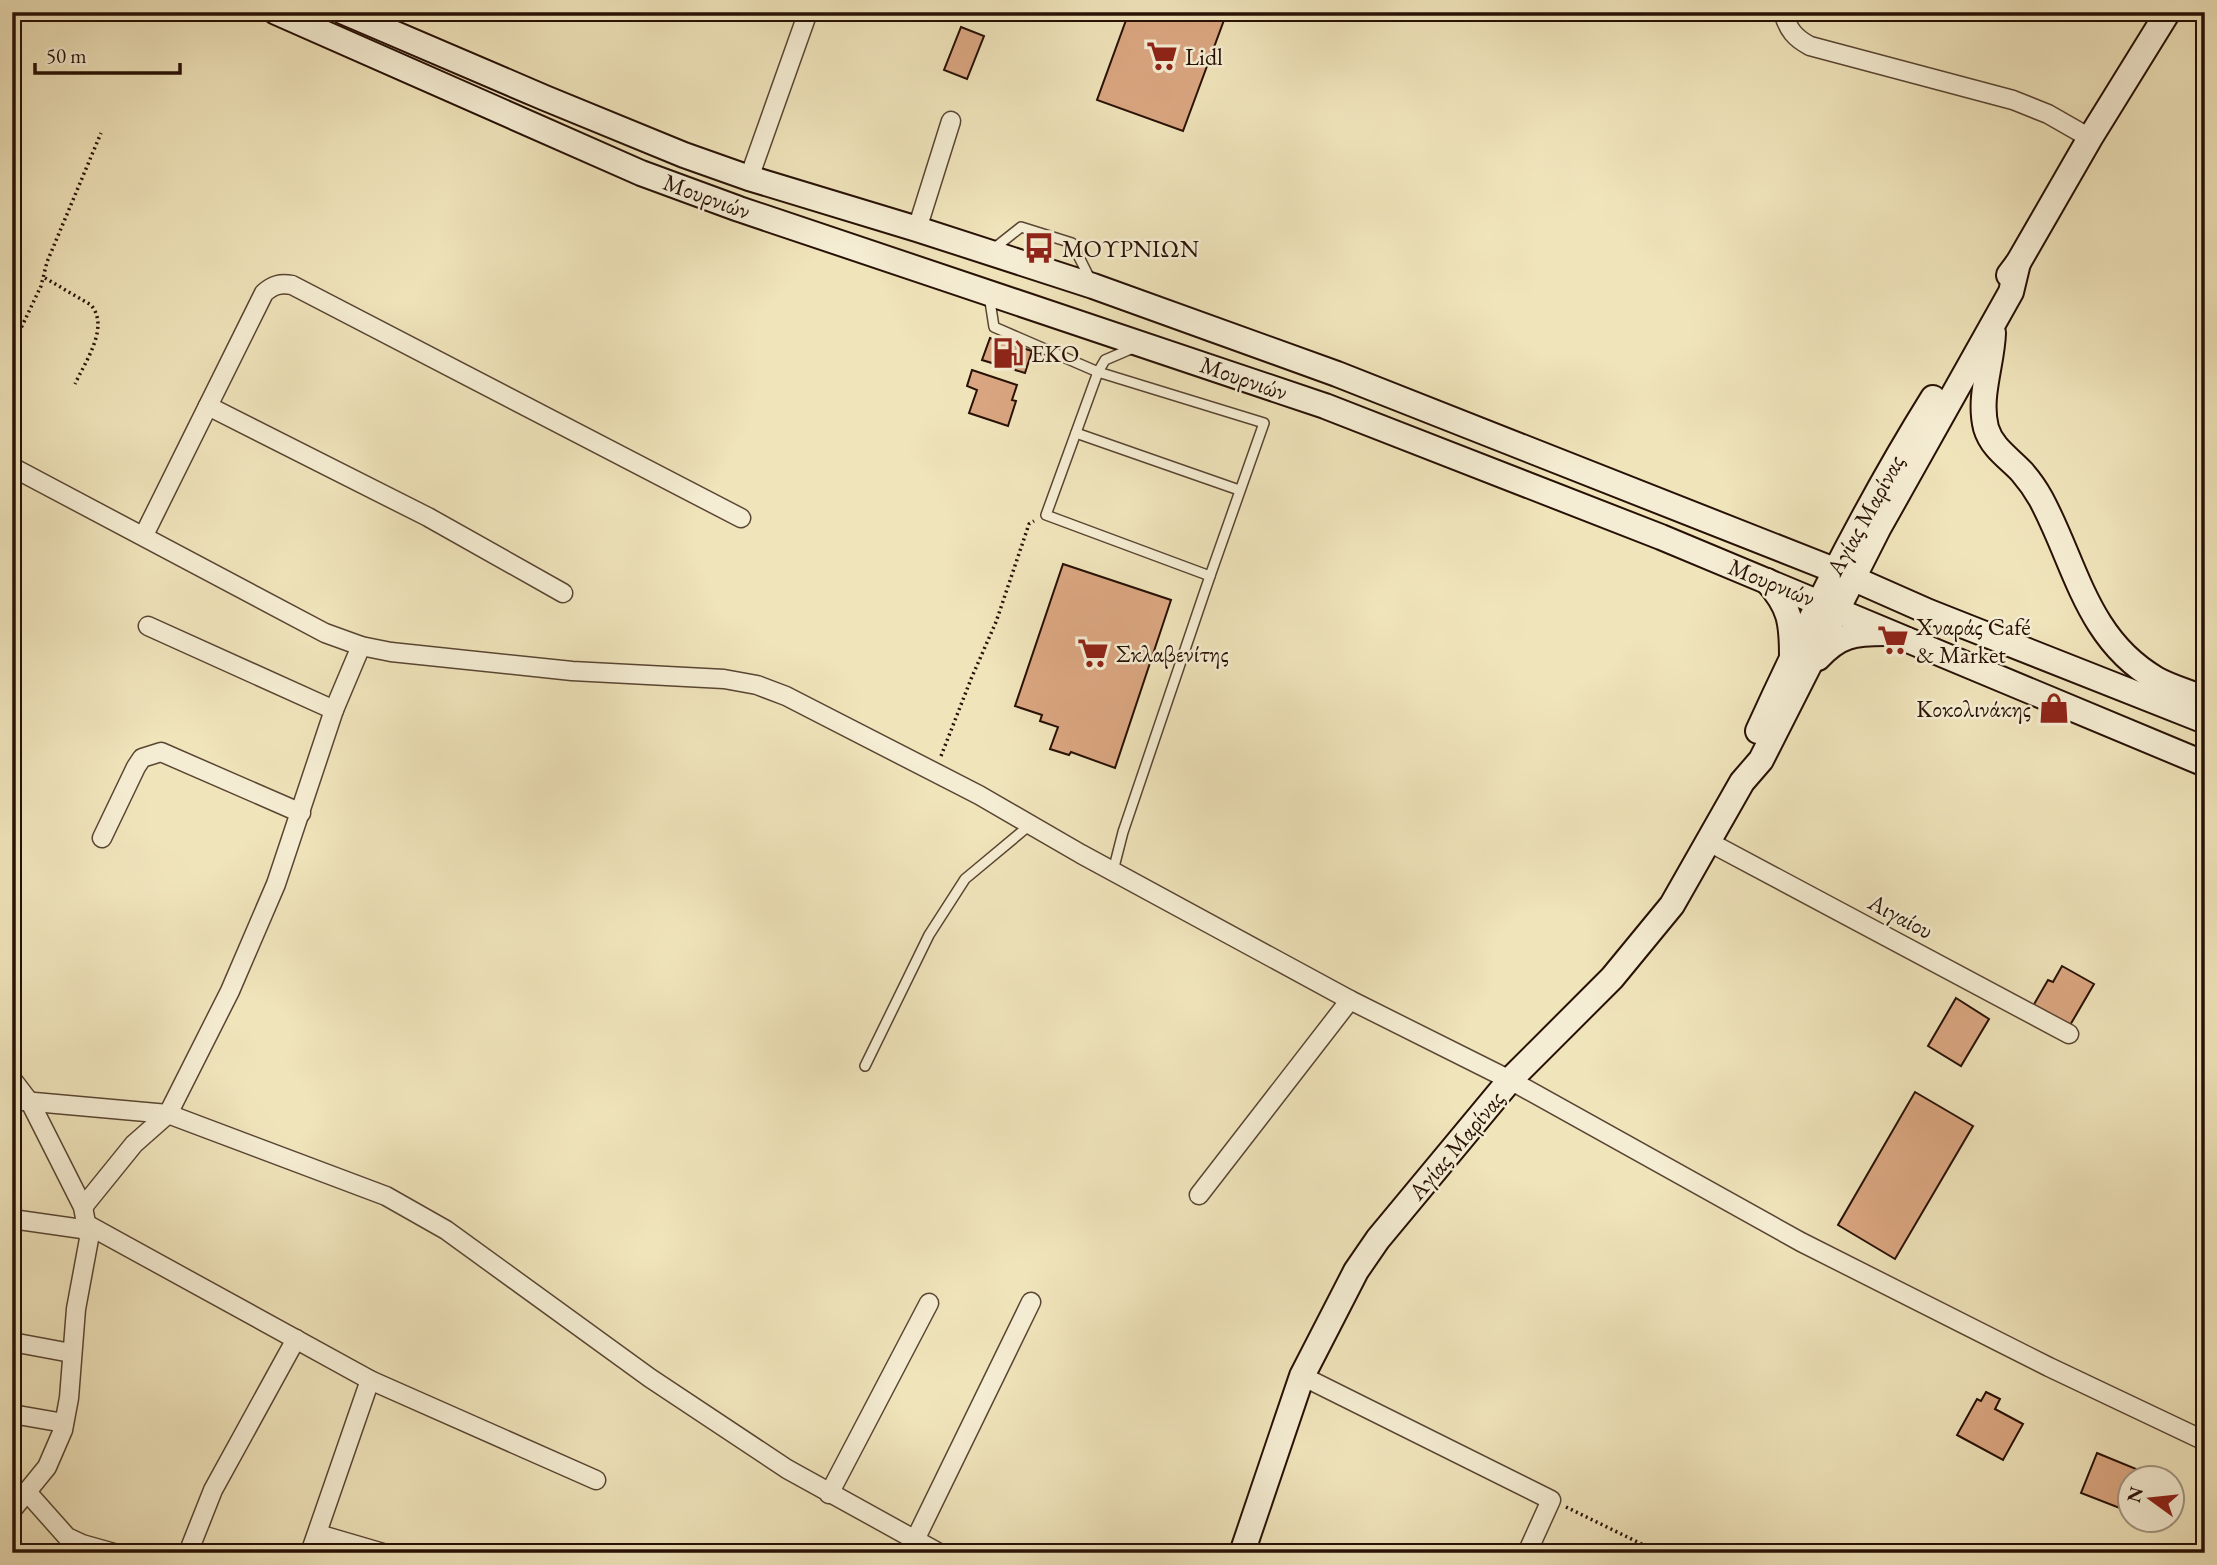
<svg xmlns="http://www.w3.org/2000/svg" width="2217" height="1565" viewBox="0 0 2217 1565" font-family="'EB Garamond',serif">
	<rect width="100%" height="100%" fill="#f0e4bb"/>
	<filter id="stains"><feTurbulence type="fractalNoise" baseFrequency=".00286" numOctaves="4"/><feColorMatrix values="0 0 0 0 .2 0 0 0 0 .09 0 0 0 0 .02 0 0 0 .5 -.17"/></filter>
	<radialGradient id="worn" r=".72"><stop offset=".6" stop-color="#630" stop-opacity="0"/><stop offset="1" stop-color="#630" stop-opacity=".3"/></radialGradient>
	<g fill="#daa681" stroke="#271005" stroke-width="2">
		<polygon points="1129,12 1227,12 1183,131 1097,100"/>
		<polygon points="961,27 984,36 967,79 944,70"/>
		<polygon points="990,338 1032,351 1025,373 982,360"/>
		<polygon points="972,370 1017,385 1012,400 1016,401 1008,426 969,413 977,390 967,386"/>
		<polygon points="1063,564 1171,600 1115,768 1071,752 1069,755 1050,749 1058,727 1040,721 1042,715 1015,706"/>
		<polygon points="2062,966 2094,984 2069,1027 2033,1006 2048,980 2053,982"/>
		<polygon points="1956,998 1989,1019 1961,1066 1928,1046"/>
		<polygon points="1915,1092 1973,1126 1895,1259 1838,1225"/>
		<polygon points="1986,1392 2000,1399 1995,1409 2023,1424 2003,1460 1957,1435 1977,1399 1981,1401"/>
		<polygon points="2097,1453 2146,1473 2145,1478 2130,1478 2130,1512 2081,1493"/>
	</g>
	<g fill="none" stroke-linecap="round" stroke-linejoin="round">
		<defs>
			<g id="lane">
				<polyline points="992,250 1021,227 1072,243 1091,281"/>
				<polyline points="989,295 994,327 1098,372 1264,423 1210,576"/>
				<polyline points="1076,433 1239,490"/>
				<polyline points="1113,871 1123,832 1210,576 1046,515 1098,372 1105,360 1133,348"/>
				<polyline points="865,1066 929,935 965,879 1031,824"/>
			</g>
			<g id="street">
				<path d="M1783,12C1788,30 1795,38 1810,46L2013,100L2048,114L2090,138"/>
				<polyline points="749,178 808,12"/>
				<polyline points="917,229 951,121"/>
				<polyline points="208,406 428,517 563,593"/>
				<polyline points="12,467 325,633 361,646 391,652 572,671 724,679 757,685 786,696 979,795 1081,854 1350,1000 1510,1080 1801,1242 2049,1367 2205,1441"/>
				<path d="M144,535L264,293C273,285 280,283 292,285L741,518"/>
				<polyline points="148,626 334,710"/>
				<polyline points="102,838 136,767 142,758 161,752 301,813"/>
				<polyline points="1709,842 2069,1034"/>
				<polyline points="12,1079 31,1104 83,1207 89,1239 76,1309 69,1398 63,1430 47,1467 12,1510"/>
				<polyline points="12,1100 168,1114 386,1196 446,1230 650,1378 787,1469 939,1553"/>
				<polyline points="1199,1195 1350,1000"/>
				<polyline points="83,1207 134,1144 168,1114 230,991 276,884 334,710 361,646"/>
				<polyline points="12,1219 89,1230"/>
				<polyline points="88,1225 370,1380 596,1480"/>
				<polyline points="12,1342 71,1353"/>
				<polyline points="1302,1376 1551,1500 1527,1553"/>
				<polyline points="12,1414 64,1423"/>
				<polyline points="27,1492 67,1537 82,1544 114,1553"/>
				<polyline points="829,1494 929,1303"/>
				<polyline points="318,1534 383,1553"/>
				<polyline points="915,1540 1031,1302"/>
				<polyline points="188,1553 213,1490 296,1339"/>
				<polyline points="310,1553 370,1380"/>
			</g>
			<g id="secondary">
				<polyline points="276,12 641,173 739,209 1325,406 1661,537 2205,764"/>
				<polyline points="344,12 545,98 684,155 749,178 917,229 1093,286 1337,374 1834,570 1929,612 2205,721"/>
				<polyline points="2009,275 2018,263 2090,138 2168,12"/>
				<path d="M1993,333C1992,364 1978,397 1986,428C1992,448 2009,458 2022,472C2029,480 2036,490 2041,499C2076,564 2086,638 2156,679C2170,687 2189,692 2205,699"/>
				<path d="M1767,581C1790,607 1792,622 1792,656"/>
				<path d="M1818,658C1839,635 1854,633 1885,633"/>
				<path d="M1758,731C1810,617 1866,505 1933,398"/>
				<polyline points="1242,1553 1302,1376 1356,1271 1378,1239 1510,1080 1612,978 1672,905 1742,782 1761,760 1878,529 2011,292 2018,263"/>
			</g>
		</defs>
		<use href="#lane" stroke="#594532" stroke-width="12"/>
		<use href="#street" stroke="#594532" stroke-width="21"/>
		<use href="#secondary" stroke="#271005" stroke-width="28"/>
		<g stroke="#271005" stroke-width="3.5" stroke-dasharray="2 3.5" stroke-linecap="butt">
			<path d="M45,278L91,305C110,327 85,362 75,384"/>
			<polyline points="12,347 41,286 47,262 101,133"/>
			<polyline points="941,756 971,679 996,622 1029,524 1034,521"/>
			<polyline points="1566,1507 1660,1553"/>
		</g>
		<use href="#lane" stroke="#f5edd3" stroke-width="9"/>
		<use href="#street" stroke="#f5edd3" stroke-width="18"/>
		<use href="#secondary" stroke="#f5edd3" stroke-width="24"/>
	</g>
	<defs>
		<symbol id="supermarket-bare" viewBox="-9 -9 18 18"><path d="M-6-5.5h2.5l.6 2H6L4.5 2H-2.5L-4.4-4H-6ZM-1.5 3.2a1.3 1.3 0 1 0 .1 0ZM3 3.2a1.3 1.3 0 1 0 .1 0Z" fill="#8f2418" stroke="#f5edd3" stroke-width="2.5" paint-order="stroke"/></symbol>
		<symbol id="bus-bare" viewBox="-9 -9 18 18"><path d="M-5-6H5V4H4V6H2V4H-2V6H-4V4H-5ZM-3.5-4V0h7V-4ZM-3.5 1.2v1.5H-2V1.2ZM2 1.2v1.5H3.5V1.2Z" fill="#8f2418" stroke="#f5edd3" stroke-width="2.5" paint-order="stroke"/></symbol>
		<symbol id="fuel-bare" viewBox="-9 -9 18 18"><path d="M-5.5-6h7V0h2V4h1.3V-2.5L3-4.5l.8-.8L6-3V5H2.5V1h-1V6h-7ZM-4.2-4.7v3.2H.2V-4.7Z" fill="#8f2418" stroke="#f5edd3" stroke-width="2.5" paint-order="stroke"/></symbol>
		<symbol id="shop-bare" viewBox="-9 -9 18 18"><path d="M-5-2.5h2.3a2.7 3.5 0 0 1 5.4 0H5L5.5 6h-11ZM-1.5-2.5h3a1.5 2.3 0 0 0-3 0Z" fill="#8f2418" stroke="#f5edd3" stroke-width="2.5" paint-order="stroke"/></symbol>
	</defs>
	<g fill-rule="evenodd">
		<use href="#supermarket-bare" x="1140" y="34" width="44" height="44"/>
		<use href="#bus-bare" x="1017" y="226" width="44" height="44"/>
		<use href="#fuel-bare" x="986" y="331" width="44" height="44"/>
		<use href="#supermarket-bare" x="1871" y="618" width="44" height="44"/>
		<use href="#supermarket-bare" x="1071" y="631" width="44" height="44"/>
		<use href="#shop-bare" x="2032" y="686" width="44" height="44"/>
	</g>
	<g text-anchor="middle" dominant-baseline="central" stroke-width="5" stroke-linejoin="round" paint-order="stroke">
		<g font-size="24" fill="#271005" stroke="#f5edd3" text-anchor="start">
			<text x="1185" y="56">Lidl</text>
			<text x="1062" y="248">ΜΟΥΡΝΙΩΝ</text>
			<text x="1031" y="353">EKO</text>
			<text x="1916" y="626">Χναράς Café<tspan x="1916" dy="28">&amp; Market</tspan></text>
			<text x="1116" y="653">Σκλαβενίτης</text>
			<text x="2031" y="708" text-anchor="end">Κοκολινάκης</text>
		</g>
		<g font-size="24" fill="#271005" stroke="#f5edd3">
			<text transform="translate(707 196) rotate(20)">Μουρνιών</text>
			<text transform="translate(1244 378) rotate(19)">Μουρνιών</text>
			<text transform="translate(1865 515) rotate(-61)">Αγίας Μαρίνας</text>
			<text transform="translate(1772 582) rotate(22)">Μουρνιών</text>
			<text transform="translate(1901 916) rotate(28)">Αιγαίου</text>
			<text transform="translate(1456 1145) rotate(-50)">Αγίας Μαρίνας</text>
		</g>
	</g>
	<rect width="2217" height="1565" fill="none" stroke="#f0e4bb" stroke-width="42"/>
	<rect x="14" y="14" width="2189" height="1537" fill="none" stroke="#271005" stroke-width="3.5"/>
	<rect x="21" y="21" width="2175" height="1523" fill="none" stroke="#271005" stroke-width="2"/>
	<g transform="translate(2151 1499) rotate(285)"><circle r="33" fill="#f5edd3" stroke="#a39581" stroke-width="2"/>
	<path d="M0-5L12 26L0 18L-12 26Z" fill="#8f2418"/>
	<text y="-10" font-size="19" font-weight="bold" text-anchor="middle" fill="#271005">N</text>
	</g>
	<path d="M35 63v10h145v-10" fill="none" stroke="#271005" stroke-width="3.5"/>
	<text x="46" y="63" font-size="21" fill="#271005" stroke="#f5edd3" stroke-width="5" paint-order="stroke">50 m</text>
	<rect width="100%" height="100%" filter="url(#stains)"/>
	<rect width="100%" height="100%" fill="url(#worn)"/>
</svg>
